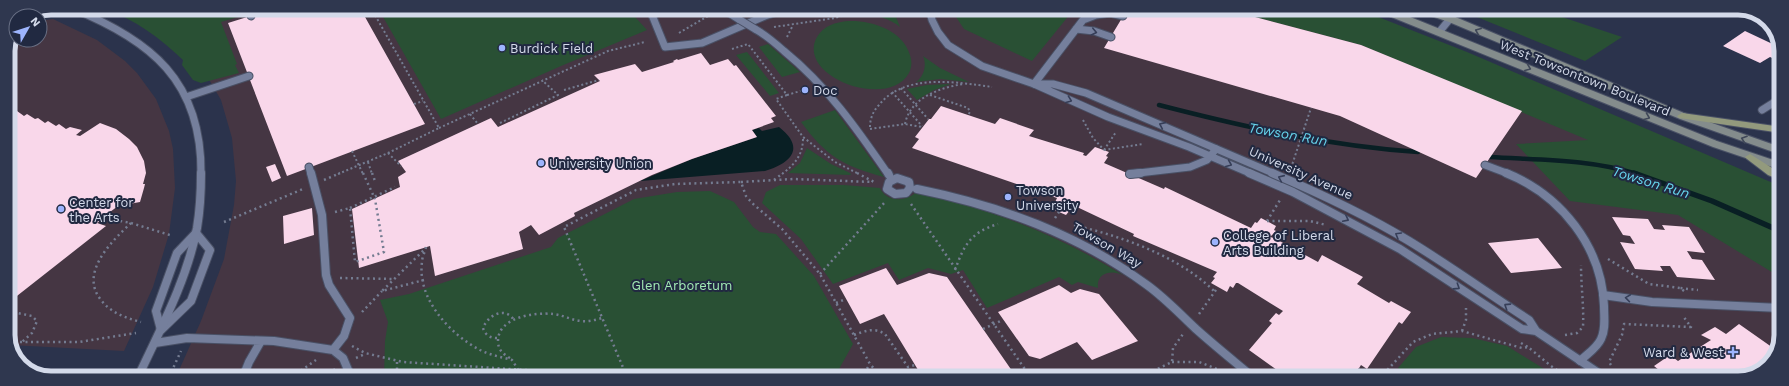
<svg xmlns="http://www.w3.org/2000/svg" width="1789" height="386" viewBox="0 0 1789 386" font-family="'Work Sans',sans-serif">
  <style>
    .education { fill: #453643 }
    .green { fill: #295034 }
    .water { fill: #091f24 }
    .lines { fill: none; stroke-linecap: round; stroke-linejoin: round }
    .stream-far1 { stroke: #091f24; stroke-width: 4.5 }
    .stream { stroke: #091f24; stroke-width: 5.5 }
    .building { fill: #f9d7ea }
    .service-far1-casing { stroke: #495065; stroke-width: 9 }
    .service-casing { stroke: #495065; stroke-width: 10 }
    .pedestrian-far1-casing { stroke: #495065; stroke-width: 9 }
    .pedestrian-casing { stroke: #495065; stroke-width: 10 }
    .minor-far1-casing { stroke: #495065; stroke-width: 9 }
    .minor-casing { stroke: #495065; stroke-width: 10 }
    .tertiary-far1-casing { stroke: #495065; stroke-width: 9 }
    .tertiary-casing { stroke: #495065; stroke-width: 10 }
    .secondary-casing { stroke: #495065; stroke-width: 9 }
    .primary-casing { stroke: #495065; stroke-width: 2 }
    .path-far1 { stroke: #747c91; stroke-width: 2; stroke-dasharray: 2 2.5; stroke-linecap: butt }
    .path { stroke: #747c91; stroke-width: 2.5; stroke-dasharray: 2 3.5; stroke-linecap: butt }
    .service-far1 { stroke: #757f9c; stroke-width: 7 }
    .service { stroke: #757f9c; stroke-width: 8 }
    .pedestrian-far1 { stroke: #757f9c; stroke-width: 7 }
    .pedestrian { stroke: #757f9c; stroke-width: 8 }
    .minor-far1 { stroke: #757f9c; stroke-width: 7 }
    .minor { stroke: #757f9c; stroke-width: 8 }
    .tertiary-far1 { stroke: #757f9c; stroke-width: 7 }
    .tertiary { stroke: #757f9c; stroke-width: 8 }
    .secondary { stroke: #848c8c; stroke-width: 7 }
    .primary { fill: #939a7d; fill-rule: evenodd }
    .pedestrian-bridge-casing { stroke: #495065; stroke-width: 9; stroke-linecap: butt }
    .path-bridge-far1 { stroke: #747c91; stroke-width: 2; stroke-dasharray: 2 2.5; stroke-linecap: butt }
    .path-bridge { stroke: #747c91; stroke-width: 2.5; stroke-dasharray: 2 3.5; stroke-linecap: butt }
    .pedestrian-bridge { stroke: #757f9c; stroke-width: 7 }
    .oneway { stroke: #3f4758 }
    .oneway2 { stroke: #363e58 }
    .poi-dot { fill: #9db4fd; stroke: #212941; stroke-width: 1.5 }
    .labels { text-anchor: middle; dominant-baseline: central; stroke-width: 4; stroke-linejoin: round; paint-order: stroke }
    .poi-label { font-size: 13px; fill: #d4daea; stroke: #212941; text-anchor: start }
    .street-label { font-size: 13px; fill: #d4daea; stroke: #212941 }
    .park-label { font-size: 13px; fill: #a2ebb4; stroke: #212941 }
    .water-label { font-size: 14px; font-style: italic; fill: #67d5ed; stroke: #212941 }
    .rim { fill: none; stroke: #d4daea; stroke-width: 5 }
  </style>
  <rect width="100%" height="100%" fill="#2b334c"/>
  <path class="education" d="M 125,8 L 1357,9 L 1780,189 L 1780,343 L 1766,368 L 1739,378 L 176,377 L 201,321 L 224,259 L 234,205 L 236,181 L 232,138 L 221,100 L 203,69 Z
    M 53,19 L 97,40 L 125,61 L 137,73 L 156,99 L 169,131 L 173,149 L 175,188 L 169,234 L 153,287 L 124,351 L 10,345 L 8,341 L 8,50 L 15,33 L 16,40 L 40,40 L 40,21 Z"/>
  <path class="green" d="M 105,8 L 238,8 L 238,17 L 221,22 L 237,64 L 235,65 L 239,73 L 201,83 L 193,80 L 182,65 L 183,60 C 159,37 136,21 105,8 Z
    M 378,8 L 627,8 L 647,30 L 561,66 L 441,119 Z
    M 871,8 L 895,8 L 896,17 L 900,27 C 889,18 869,12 854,14 Z
    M 956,8 L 1075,8 L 1032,61 L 964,29 L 956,17 Z
    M 1225,9 L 1358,9 L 1467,52 L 1780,186 L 1780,277 L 1678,215 L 1570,201 L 1516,144 L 1588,140 L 1361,45 Z
    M 1472,9 L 1538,9 L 1622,37 L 1585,61 L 1467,13 Z
    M 848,21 C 871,20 903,30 910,55 C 912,61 912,67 909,73 C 888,111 795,76 817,37 C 823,26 836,22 848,21 Z
    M 768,44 L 800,72 L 782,77 L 759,47 Z
    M 747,52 L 779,93 L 770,96 L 736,55 Z
    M 923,56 L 940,68 L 969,82 L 940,79 L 916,82 C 924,76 927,65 923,56 Z
    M 927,85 L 951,84 L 934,90 L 917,100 L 907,89 Z
    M 835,110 L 884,177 C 843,166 826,156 801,122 Z
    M 807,148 L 831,164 L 850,173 L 851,175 L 788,173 L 800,163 Z
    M 780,185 L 844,185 L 880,188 C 886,202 905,202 915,193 C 990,208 1058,235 1123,275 C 1112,270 1096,272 1098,288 L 1078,282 L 1072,285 L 1059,277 L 987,308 L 963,270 L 951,274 L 928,268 L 899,280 L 888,263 L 833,284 L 801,239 L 762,203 L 766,192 Z
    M 710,191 L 734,202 L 753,227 L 760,232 L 776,234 L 814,276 L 853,344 L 834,378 L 384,377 L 385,341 L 388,322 L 380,300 L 409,294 L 551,247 L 558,238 L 634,199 L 677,192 Z
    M 1441,337 L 1472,338 L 1507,346 L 1559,378 L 1402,378 L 1398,368 L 1416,347 Z"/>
  <path class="water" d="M 779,127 C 806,148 791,163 765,171 L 640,181 L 692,159 L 757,137 L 752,130 L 759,128 L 762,131 Z"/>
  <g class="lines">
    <path class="stream-far1" d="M 1159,105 C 1244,127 1330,146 1418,152
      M 1490,157 C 1538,160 1591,159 1637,174"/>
    <path class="stream" d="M 1634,173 L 1712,201 L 1780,231"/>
  </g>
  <path class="building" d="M 276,8 L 360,8 L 425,124 L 287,176 L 228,23 Z
    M 1128,8 L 1225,9 L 1361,45 L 1522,111 L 1476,178 L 1340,116 L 1104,48 Z
    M 1745,31 L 1781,48 L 1781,62 L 1770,57 L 1760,63 L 1723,46 Z
    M 701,53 L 710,65 L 728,59 L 734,66 L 736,65 L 776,116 L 771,118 L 774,122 L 752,130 L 757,137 L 692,159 L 652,175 L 574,213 L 575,216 L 539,235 L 531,225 L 519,232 L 523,249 L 435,276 L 430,246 L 359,268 L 352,209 L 400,187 L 398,177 L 406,172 L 398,161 L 491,118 L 498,127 L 600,81 L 594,75 L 635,64 L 642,72 L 674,62 L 673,61 L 677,59 L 678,60 Z
    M 941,106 L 995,124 L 1000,118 L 1034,130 L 1029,136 L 1084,153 L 1083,155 L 1086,156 L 1095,147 L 1109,152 L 1106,156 L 1108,157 L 1104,163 L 1164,189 L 1165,187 L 1251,228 L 1255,222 L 1257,223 L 1261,218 L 1276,226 L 1274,230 L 1276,231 L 1270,237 L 1274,238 L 1318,262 L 1322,255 L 1363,277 L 1357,284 L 1389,303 L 1391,301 L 1411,312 L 1402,324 L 1399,322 L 1367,369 L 1361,365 L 1356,373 L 1361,376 L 1360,378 L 1288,378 L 1249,350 L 1272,323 L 1269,321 L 1276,313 L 1279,315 L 1283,311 L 1238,283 L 1236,283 L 1233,288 L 1230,286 L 1227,292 L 1211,283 L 1215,278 L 1213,277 L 1217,272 L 1133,236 L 1134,234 L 1077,207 L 1075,206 L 1072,211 L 1070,210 L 1066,215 L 1052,209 L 1057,198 L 912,148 L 919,139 L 915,137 L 929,119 L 931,119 Z
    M 8,109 L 14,113 L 17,111 L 24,116 L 27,114 L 35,119 L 38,118 L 45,123 L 48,121 L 56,126 L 59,124 L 66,129 L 70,127 L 82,130 L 76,135 L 80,136 L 100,123 L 116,129 L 129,139 L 137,147 L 144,161 L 146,173 L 143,184 L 145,184 L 144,188 L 140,202 L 118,206 L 110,212 L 112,212 L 97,223 L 106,226 L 8,303 Z
    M 275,164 L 281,178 L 272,182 L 266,167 Z
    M 312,208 L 314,235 L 284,244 L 283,216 Z
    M 1612,217 L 1648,219 L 1654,229 L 1665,230 L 1662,225 L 1689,227 L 1705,253 L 1687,251 L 1692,259 L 1702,260 L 1715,280 L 1677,277 L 1670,266 L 1660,266 L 1663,271 L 1635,269 L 1620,242 L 1635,244 L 1630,236 L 1623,235 Z
    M 1538,238 L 1562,268 L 1511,273 L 1488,243 Z
    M 886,268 L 897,285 L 929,273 L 947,277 L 1017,378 L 923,378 L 884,314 L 860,324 L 839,286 Z
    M 1059,285 L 1071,293 L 1080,289 L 1099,294 L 1138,341 L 1092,360 L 1077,342 L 1040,359 L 1029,356 L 998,312 Z
    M 1739,324 L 1776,350 L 1766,368 L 1739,378 L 1669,378 L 1654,366 L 1670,355 L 1678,361 L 1711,340 L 1701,335 L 1715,327 L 1726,334 Z
    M 229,370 L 226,377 L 202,377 L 204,373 Z"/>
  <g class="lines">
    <defs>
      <path id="service-far1" d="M 248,8 L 251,16
        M 652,15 L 665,47 L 702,43 L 765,16 L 789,8
        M 1076,29 L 1094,31 L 1111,37
        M 1034,84 L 1083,20 L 1096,15 L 1110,13 L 1123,16
        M 186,97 L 249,76
        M 1485,165 L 1509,174
        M 309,167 L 311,174
        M 1130,174 L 1190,167 L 1207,160 L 1216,149"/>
      <path id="service" d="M 311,173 L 322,215 L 326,275 L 329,285 L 350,318 L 344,336 L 333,350
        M 1506,173 C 1561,195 1602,247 1604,306 C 1604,317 1606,329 1601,339 C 1597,348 1587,354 1580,361
        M 1130,174 L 1141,173
        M 196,233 L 210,250 L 191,301 L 161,330 L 156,311 L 177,253 Z
        M 1603,295 L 1652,302 L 1780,308
        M 155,343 L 187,338 L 274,341 L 333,350 L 343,358 L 351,377
        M 243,377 L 249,362 L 261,341"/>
      <path id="pedestrian-far1" d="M 721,8 L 740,20
        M 755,29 C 766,35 775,43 784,51 C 827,86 857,129 888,174"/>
      <path id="pedestrian" d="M 888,173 L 889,175
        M 897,178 L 909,182 L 910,188 L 906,193 L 895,194 L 887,189 L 889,182 Z
        M 917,189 C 1000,206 1078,234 1147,285 C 1165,298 1180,314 1196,329 C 1215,346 1235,362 1254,378"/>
      <path id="minor-far1" d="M 929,8 L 932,20 L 938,32 L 948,45 L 982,66 L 1034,84 L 1108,117 L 1189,147 L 1252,174
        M 1440,31 L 1458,9
        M 1037,84 L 1053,84 L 1086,93 L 1275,174
        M 1762,110 L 1781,98"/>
      <path id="minor" d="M 1249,173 L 1293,192 L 1400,249 L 1522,329 L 1536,331 L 1606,378
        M 1272,173 C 1319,193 1366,215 1409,241 C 1450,266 1489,294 1529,320 L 1536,331"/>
      <path id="tertiary-far1" d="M 71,8 C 151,40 202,81 201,174"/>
      <path id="tertiary" d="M 138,377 C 160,330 187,280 197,228 C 200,210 201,192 201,173"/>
      <path id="secondary" d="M 1381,9 L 1715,144 L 1780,166
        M 1421,9 L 1451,19 L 1682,116 L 1781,151"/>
      <path id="primary" d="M 1682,113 L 1781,127 L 1781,133 L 1679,118 L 1677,116 Z
        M 1750,154 L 1780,173 L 1780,180 L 1768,175 L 1747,159 L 1745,157 Z"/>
    </defs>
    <use href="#service-far1" class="service-far1-casing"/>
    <use href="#service" class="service-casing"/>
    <use href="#pedestrian-far1" class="pedestrian-far1-casing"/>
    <use href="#pedestrian" class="pedestrian-casing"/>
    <use href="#minor-far1" class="minor-far1-casing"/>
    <use href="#minor" class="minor-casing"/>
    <use href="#tertiary-far1" class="tertiary-far1-casing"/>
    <use href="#tertiary" class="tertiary-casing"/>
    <use href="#secondary" class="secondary-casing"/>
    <use href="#primary" class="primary-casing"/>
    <path class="path-far1" d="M 40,17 L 59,8
      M 774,27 L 835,18 L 868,8
      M 679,33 L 713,13
      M 787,37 L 793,25
      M 732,49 L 748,44 L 787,95 L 776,99 L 803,137 L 835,162 L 859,174
      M 901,88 L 928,119
      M 564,90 L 599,80
      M 892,92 L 922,126
      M 787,95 L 807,89
      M 930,95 L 968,108 L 970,112 L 968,115
      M 414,104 L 423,101
      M 470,114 L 478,124
      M 1083,120 L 1093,138 L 1104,150
      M 500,123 L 558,95 L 542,80
      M 905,124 C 910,98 939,88 963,84
      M 870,127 C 870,119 873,111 879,105 C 904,73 957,82 992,87
      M 439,128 L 608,51 L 645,42
      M 870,129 L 905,124 L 922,127
      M 1104,150 L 1143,144
      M 1104,150 L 1116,132
      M 388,153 L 401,166
      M 368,162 L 372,174
      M 1291,168 L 1311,108
      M 338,174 L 388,153 L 439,128 L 371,8
      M 782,174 C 795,164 803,155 803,138"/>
    <path class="path" d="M 372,173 L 375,181
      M 857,173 L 874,182
      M 324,180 L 340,173
      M 774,180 L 783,173
      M 741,182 L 793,179 L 873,182
      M 911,204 L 1031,378
      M 350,208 L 395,187
      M 335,212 L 350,208 L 355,262 L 384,252 L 375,199
      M 104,218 L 131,223 L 173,236
      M 1055,218 L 1059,212
      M 1267,221 L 1310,221 L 1326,225
      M 1267,221 L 1280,200
      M 224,222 L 303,189
      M 131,223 C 111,242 79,273 101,300 C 111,313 126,318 141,322
      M 1074,225 C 1123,237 1179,256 1215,292
      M 426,247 C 425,252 422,257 422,262 C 417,299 450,334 480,350 C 490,355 501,357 512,360 L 519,371 L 518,377
      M 1608,259 L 1649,284 L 1680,288
      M 955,270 C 964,245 971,232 998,224
      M 820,274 L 885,202
      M 340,278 L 393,279
      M 424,280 L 382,291 L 425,249
      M 1684,291 L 1680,288 L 1698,290
      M 836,303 L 846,299
      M 8,311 L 32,316 L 37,321 L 32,333 L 22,342
      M 362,312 L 382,291
      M 1199,314 L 1218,287
      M 1462,331 L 1466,320 L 1466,308
      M 854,335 C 865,331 874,327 885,334 L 908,367 L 915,365
      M 1565,335 L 1577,333 L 1583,327 C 1584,306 1581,286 1581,265
      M 497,338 C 490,338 485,335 483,328 C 488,315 505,306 514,320
      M 9,342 L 79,342 L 136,333
      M 1521,343 L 1528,347
      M 352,346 L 365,353 L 403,362 L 633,377
      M 356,358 L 365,354
      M 510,358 C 503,354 498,350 498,341 C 498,317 535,312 553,314 C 563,315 571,320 581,321 C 588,322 595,320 602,318
      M 397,362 L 397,377
      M 1172,362 L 1199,362 L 1225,372
      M 1611,365 L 1609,362 L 1622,335 L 1624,324 L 1691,327 L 1683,316
      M 1358,369 L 1373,378
      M 169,377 L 181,351
      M 292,377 L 316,360
      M 325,377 L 335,369
      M 627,377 L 564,227 L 636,190 L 675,184 L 741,182 L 746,196 L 752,203 L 782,229 L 820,274 L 870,364 L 882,378
      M 861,378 L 870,364
      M 1138,378 L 1172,362 L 1173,348 L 1183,334
      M 1284,378 L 1286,376
      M 1380,378 L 1413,342 L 1432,334 L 1462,331 L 1522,348 L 1528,347 L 1551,366 L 1569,378"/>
    <use href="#service-far1" class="service-far1"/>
    <use href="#service" class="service"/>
    <use href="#pedestrian-far1" class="pedestrian-far1"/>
    <use href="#pedestrian" class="pedestrian"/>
    <use href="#minor-far1" class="minor-far1"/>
    <use href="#minor" class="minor"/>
    <use href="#tertiary-far1" class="tertiary-far1"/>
    <use href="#tertiary" class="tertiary"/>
    <use href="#secondary" class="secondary"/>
    <use href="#primary" class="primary"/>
    <defs>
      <path id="pedestrian-bridge" d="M 740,20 L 755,29"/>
    </defs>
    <use href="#pedestrian-bridge" class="pedestrian-bridge-casing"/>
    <path class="path-bridge-far1" d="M 352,151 L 363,174"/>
    <path class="path-bridge" d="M 363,173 L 375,199
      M 983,329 L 1003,320"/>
    <use href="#pedestrian-bridge" class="pedestrian-bridge"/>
  </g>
  <defs><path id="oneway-chevron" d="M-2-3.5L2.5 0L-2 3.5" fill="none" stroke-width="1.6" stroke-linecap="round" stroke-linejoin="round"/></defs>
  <g class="oneway">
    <use href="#oneway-chevron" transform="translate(1478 31) rotate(-157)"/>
    <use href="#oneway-chevron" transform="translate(1528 68) rotate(22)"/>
    <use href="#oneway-chevron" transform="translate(1647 117) rotate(22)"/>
    <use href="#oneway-chevron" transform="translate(1744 139) rotate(-161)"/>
  </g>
  <g class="oneway2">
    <use href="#oneway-chevron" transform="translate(1094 32) rotate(13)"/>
    <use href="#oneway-chevron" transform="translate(1069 100) rotate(21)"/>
    <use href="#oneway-chevron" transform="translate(1162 125) rotate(-156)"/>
    <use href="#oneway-chevron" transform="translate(1229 164) rotate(23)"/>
    <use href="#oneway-chevron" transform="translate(1281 178) rotate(-156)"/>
    <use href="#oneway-chevron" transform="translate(1346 219) rotate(27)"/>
    <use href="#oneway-chevron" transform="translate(1398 235) rotate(-150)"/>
    <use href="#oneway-chevron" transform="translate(1457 287) rotate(33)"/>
    <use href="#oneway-chevron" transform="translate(1628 298) rotate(-172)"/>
    <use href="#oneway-chevron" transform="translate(1507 306) rotate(-147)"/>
  </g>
  <g class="poi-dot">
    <circle cx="502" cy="48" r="4"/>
    <circle cx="805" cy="90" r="4"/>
    <circle cx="541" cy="163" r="4"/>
    <circle cx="1008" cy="197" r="4"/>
    <circle cx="61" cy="209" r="4"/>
    <circle cx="1215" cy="242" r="4"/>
    <path d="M1731 346h4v4h4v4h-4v4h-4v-4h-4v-4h4z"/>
  </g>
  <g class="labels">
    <g class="poi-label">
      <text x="510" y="48">Burdick Field</text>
      <text x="813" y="90">Doc</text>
      <text x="549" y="163">University Union</text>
      <text x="1016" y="190">Towson<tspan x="1016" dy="15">University</tspan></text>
      <text x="69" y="202">Center for<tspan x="69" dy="15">the Arts</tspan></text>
      <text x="1223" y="235">College of Liberal<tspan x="1223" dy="15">Arts Building</tspan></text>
      <text x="1724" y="352" text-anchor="end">Ward &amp; West</text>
    </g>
    <g class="street-label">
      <text transform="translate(1585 78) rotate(22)">West Towsontown Boulevard</text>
      <text transform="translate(1301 173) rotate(24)">University Avenue</text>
      <text transform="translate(1107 245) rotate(30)">Towson Way</text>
    </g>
    <g class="park-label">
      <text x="682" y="285">Glen Arboretum</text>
    </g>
    <g class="water-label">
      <text transform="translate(1288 134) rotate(10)">Towson Run</text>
      <text transform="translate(1651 182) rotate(17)">Towson Run</text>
    </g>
  </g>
  <path d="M0 0H1789V386H0ZM51 15H1738A36 36 0 0 1 1774 51V335A36 36 0 0 1 1738 371H51A36 36 0 0 1 15 335V51A36 36 0 0 1 51 15Z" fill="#2f374f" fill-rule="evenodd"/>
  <path class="rim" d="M51 15H1738A36 36 0 0 1 1774 51V335A36 36 0 0 1 1738 371H51A36 36 0 0 1 15 335V51A36 36 0 0 1 51 15Z"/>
  <g transform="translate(28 28) rotate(51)"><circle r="19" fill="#212941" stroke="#697085"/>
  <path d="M0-3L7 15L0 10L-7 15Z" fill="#9db4fd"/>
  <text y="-6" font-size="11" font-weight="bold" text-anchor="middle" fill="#d4daea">N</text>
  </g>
</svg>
